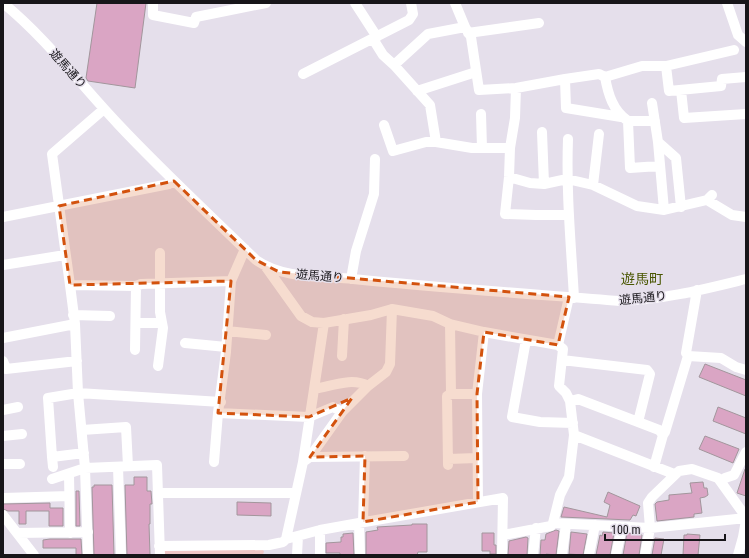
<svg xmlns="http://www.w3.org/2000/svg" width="749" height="558" viewBox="0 0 749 558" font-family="'Roboto Condensed','Noto Sans JP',sans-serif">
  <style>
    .green { fill: #f0c7c7 }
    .building { fill: #daa5c4; stroke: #a2969c }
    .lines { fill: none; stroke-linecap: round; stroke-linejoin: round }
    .minor { stroke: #fff; stroke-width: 10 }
    .marked { fill: #d3520d; fill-opacity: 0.2; stroke: #d3520d; stroke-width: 3; stroke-dasharray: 8 5; stroke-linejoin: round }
    .labels { text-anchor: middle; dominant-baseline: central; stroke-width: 3; stroke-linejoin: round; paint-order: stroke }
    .street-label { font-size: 12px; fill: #171519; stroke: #e5dfeb }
    .quarter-label { font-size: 14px; fill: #495601; stroke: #e5dfeb }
  </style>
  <rect width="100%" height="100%" fill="#e5dfeb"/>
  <path class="green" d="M 261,549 L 264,551 L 263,555 L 164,555 L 164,551 Z"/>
  <path class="building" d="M 97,3 L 146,3 L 135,88 L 88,81 L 86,78 Z
    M 705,364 L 746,380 L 746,396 L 699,377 Z
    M 718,407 L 746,418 L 746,434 L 713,421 Z
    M 705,436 L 739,449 L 733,463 L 699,449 Z
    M 745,469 L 746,469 L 746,496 L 737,493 Z
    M 134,477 L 147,477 L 147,491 L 151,491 L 152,504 L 150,504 L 150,524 L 149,524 L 150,555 L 127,555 L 125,485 L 134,485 Z
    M 703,482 L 704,488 L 707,488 L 708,495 L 705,497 L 700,498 L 702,513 L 694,514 L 694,517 L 657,521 L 655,504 L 657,502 L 669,500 L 669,495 L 692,493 L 690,483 Z
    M 94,485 L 112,485 L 114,555 L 94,555 L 92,487 L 94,487 Z
    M 76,491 L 79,491 L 80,526 L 76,526 Z
    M 608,492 L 640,506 L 636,516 L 633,515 L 630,520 L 561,517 L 564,507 L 607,517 L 610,505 L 604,502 Z
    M 237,502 L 271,503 L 271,516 L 237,515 Z
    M 50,503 L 50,508 L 63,508 L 63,526 L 49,526 L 49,511 L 26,511 L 26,524 L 19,524 L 19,511 L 8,511 L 3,509 L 3,504 Z
    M 412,524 L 427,524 L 427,552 L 418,552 L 417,555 L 366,555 L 366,532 L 378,530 L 377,527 L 412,525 Z
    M 556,530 L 559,531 L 556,555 L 546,554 L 546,555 L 540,555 L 541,540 L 545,540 L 546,534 Z
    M 571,532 L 587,534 L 583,555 L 569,554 Z
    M 603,532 L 614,533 L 610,555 L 596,555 L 600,535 L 602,536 Z
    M 353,533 L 354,555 L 340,555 L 340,553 L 326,553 L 326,543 L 341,542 L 341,537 L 343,537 L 343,534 Z
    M 482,533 L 494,533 L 494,545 L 496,545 L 496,554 L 490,554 L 490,551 L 482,551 Z
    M 627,533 L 642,535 L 639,555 L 623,555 Z
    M 687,534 L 700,535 L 698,555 L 683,555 L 684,535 L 687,535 Z
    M 526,537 L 528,538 L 527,555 L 508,555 L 509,541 Z
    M 655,538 L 664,539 L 661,555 L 652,555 Z
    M 50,539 L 81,539 L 82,555 L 76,555 L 76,548 L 43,548 L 43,540 Z"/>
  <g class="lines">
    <path class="minor" d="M 3,3 C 46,38 80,84 118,124 C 162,171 210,215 256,260 C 283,279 321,276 353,279 C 442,288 531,294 620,301 C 663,300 705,289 746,279
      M 153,3 L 153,15 L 194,23 L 196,17 L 266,3
      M 355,3 L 377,37
      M 727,3 L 738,35 L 746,42
      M 465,27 L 471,37 L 479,90 L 516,88 L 565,79
      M 468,33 L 539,23
      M 373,39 L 383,55 L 394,65 L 428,34 L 465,27 L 455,3
      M 394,65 L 430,105 L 436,142
      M 666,66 L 669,91 L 721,86 L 722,79 L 746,77
      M 303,74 L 409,20 L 413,14 L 411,3
      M 605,77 C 608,94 613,111 628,121 L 630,168 L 659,166
      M 516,88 L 515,118 L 510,148 L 509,177 L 505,214 L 536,215 L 568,215
      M 681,90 L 684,118 L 746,114
      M 417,91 L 476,72
      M 652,103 L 658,142 L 664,210
      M 481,114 L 482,148
      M 621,117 L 566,108 L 565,79 L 599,74 L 605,77 L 642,66 L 666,66 L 734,50
      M 628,121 L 655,121
      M 384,125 L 393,151 L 426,142 L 436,142 L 472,148 L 510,148
      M 542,132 L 544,184
      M 568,139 C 566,193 571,244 574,298
      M 658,142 L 676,158 L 681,207
      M 509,177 L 530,183 L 544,184 L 567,179 L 593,185 L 637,206 L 664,210 L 707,200 L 712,195
      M 593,185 L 599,134
      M 707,200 L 732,215 L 746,217
      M 3,217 L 169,184 L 174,181
      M 3,265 L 65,255
      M 266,267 L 301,316 L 312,322 L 324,323 L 371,315 L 392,309 L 433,316 L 450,324 L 484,332 L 558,345 L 563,349 L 559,386 L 566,393 L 570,401 L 574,435 L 569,477 L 560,495 L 553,523
      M 351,279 L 356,251 L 374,194 L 375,159
      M 70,285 L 136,286 L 141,284 L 231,281
      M 697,290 L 686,353 L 688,356 L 721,358 L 736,367 L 746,370
      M 73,315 L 110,316
      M 136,323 L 162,323
      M 450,324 L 451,394
      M 227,331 L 266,335
      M 3,338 L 75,324
      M 526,340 L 512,417 L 540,422 L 573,423
      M 185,343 L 226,347
      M 558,345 L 569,297
      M 135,350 L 136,286
      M 342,356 L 344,319
      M 562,360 L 647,370 L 650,374 L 638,422
      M 3,361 L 6,369 L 77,361
      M 158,366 L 163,328 L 160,312 L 160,253
      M 314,389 C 332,386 352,377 368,386
      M 570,401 L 578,399 L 659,430 L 663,435 L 654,467
      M 3,410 L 18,407
      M 218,413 L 309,417 L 333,407 L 342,412
      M 82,430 L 126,427 L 128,466
      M 574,435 L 674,474
      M 663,435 L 665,432 L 688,356
      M 3,436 L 22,434
      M 84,453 L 52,457 L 48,398 L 78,393 L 221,402
      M 52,457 L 53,467
      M 310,457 L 404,456
      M 448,459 L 477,458
      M 214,462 L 218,413 L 226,352 L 231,281 L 245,249
      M 303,462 L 324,323
      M 3,464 L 20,464
      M 448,465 L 447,396 L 451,394 L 477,394
      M 118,467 L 121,555
      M 69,474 L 70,533
      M 52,479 L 85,468 L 157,465 L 160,555
      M 720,481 L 725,478 L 734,475 L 746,452
      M 158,493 L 296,493
      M 3,498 L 69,496
      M 478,502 L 477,394 L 484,332
      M 3,515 L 34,555
      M 363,522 L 365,456
      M 359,523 L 360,555
      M 17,533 L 88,532
      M 503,535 L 551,526 L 553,523 L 650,528 L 746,518
      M 286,539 L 303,462 L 310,457 L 342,412 L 368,386 L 386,372 L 390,364 L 392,309
      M 159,546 L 269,545 L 283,542 L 286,539 L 320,530 L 359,523 L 503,498 L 502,555
      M 88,555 L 85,468 L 78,393 L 75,324 L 70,285 L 52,154 L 104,109
      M 297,555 L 298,536
      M 320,555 L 320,530
      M 533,555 L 536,528
      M 562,555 L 566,524
      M 589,555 L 595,525
      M 616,555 L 622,527
      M 645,555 L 650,528 L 648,503 L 652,497 L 679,471 L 692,469 L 718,478 L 746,517
      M 738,555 L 743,537 L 746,520"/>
  </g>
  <path class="marked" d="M 174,181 L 256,260 L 279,272 L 569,297 L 558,345 L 484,332 L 477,394 L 478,502 L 363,522 L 365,456 L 310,457 L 352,398 L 309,417 L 218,413 L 231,281 L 70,285 L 59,206 Z"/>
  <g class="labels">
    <g class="street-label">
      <text transform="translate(68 69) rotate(48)">遊馬通り</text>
      <text transform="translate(320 276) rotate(5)">遊馬通り</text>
      <text transform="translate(643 298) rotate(-6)">遊馬通り</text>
    </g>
    <g class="quarter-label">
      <text x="642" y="279">遊馬町</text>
    </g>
  </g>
  <rect width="749" height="558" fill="none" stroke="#171519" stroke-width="8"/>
  <path d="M605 534v6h120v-6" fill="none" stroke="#171519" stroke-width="2"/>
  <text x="611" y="534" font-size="12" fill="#171519" stroke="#e5dfeb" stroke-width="3" paint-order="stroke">100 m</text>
</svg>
